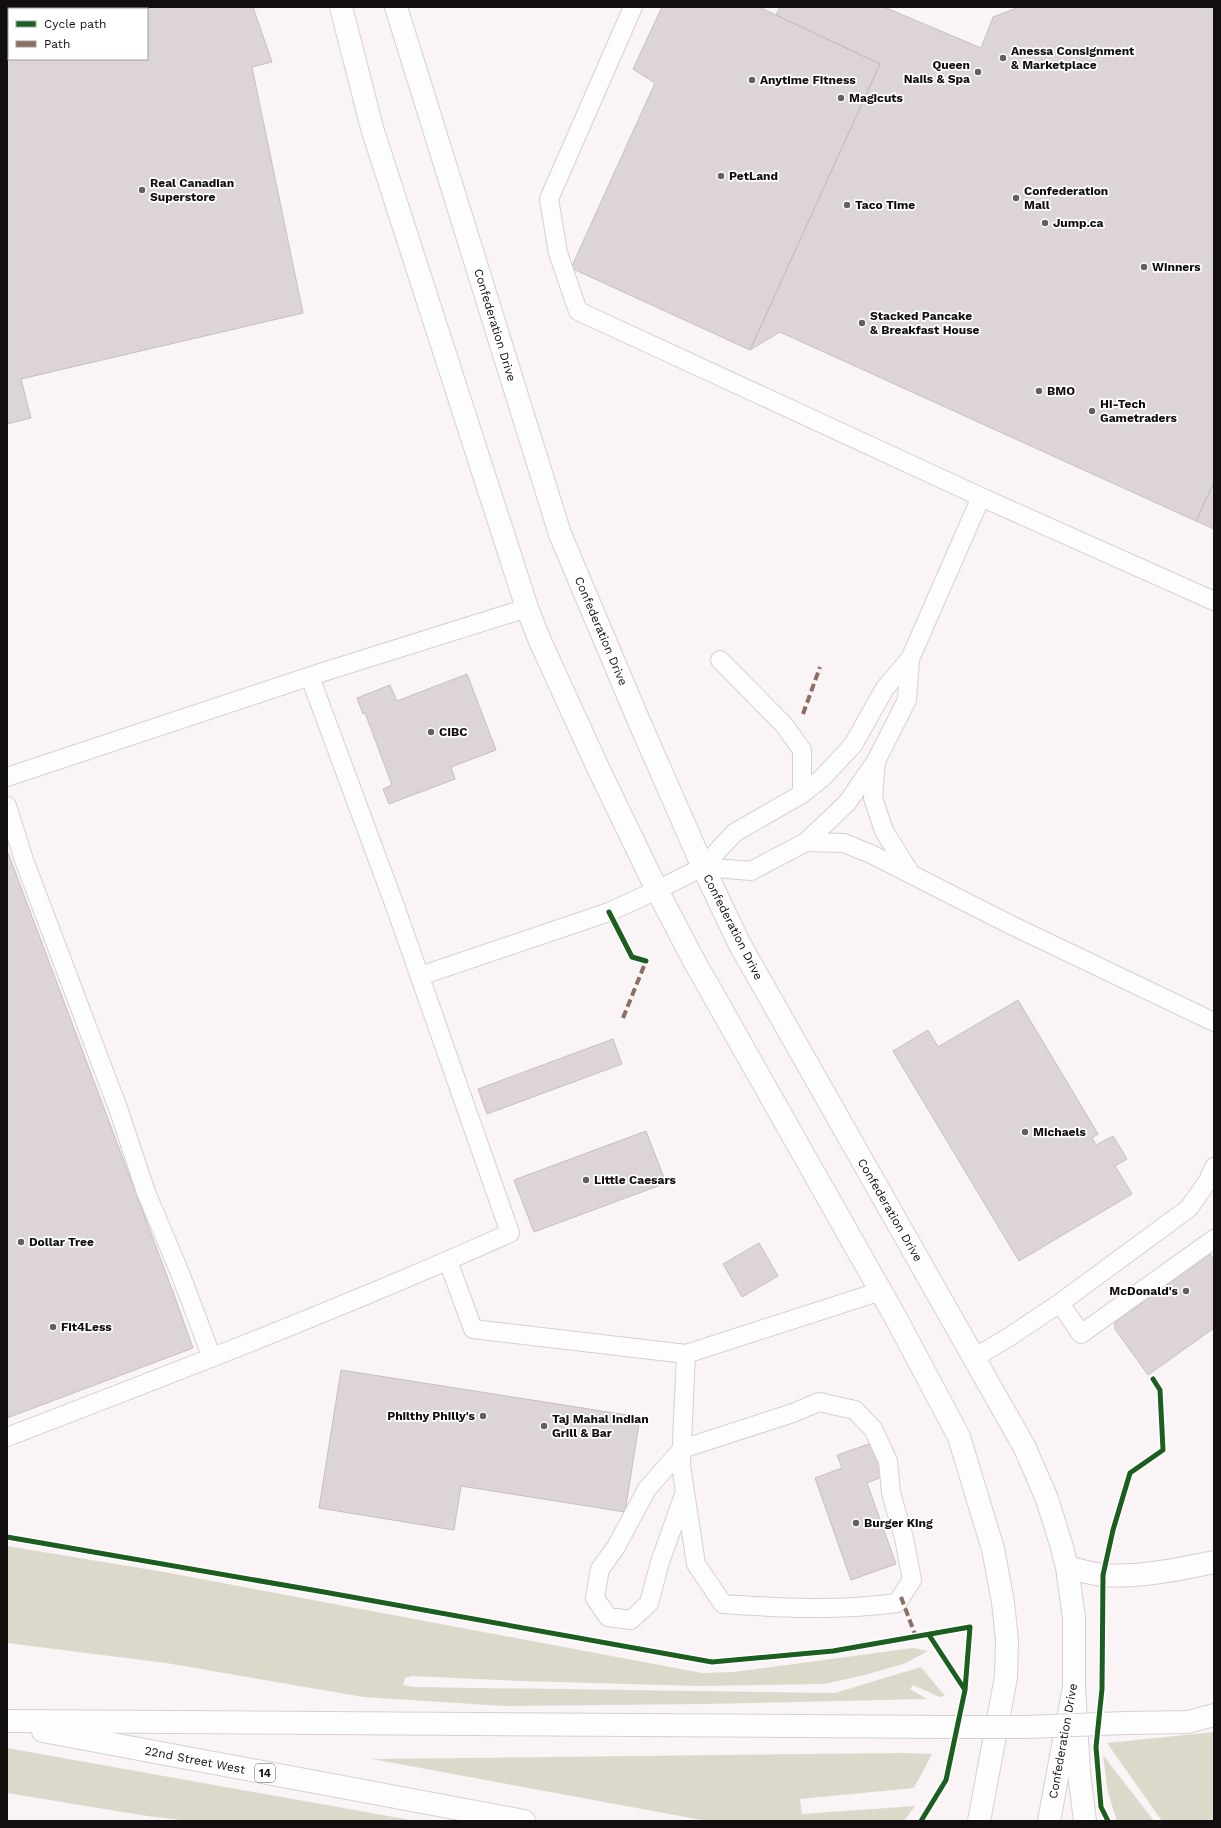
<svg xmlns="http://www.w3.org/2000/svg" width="1221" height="1828" viewBox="0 0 1221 1828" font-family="'Work Sans',sans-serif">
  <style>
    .green { fill: #dcd9cb }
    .building { fill: #ddd4d8; stroke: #c5bfc2; fill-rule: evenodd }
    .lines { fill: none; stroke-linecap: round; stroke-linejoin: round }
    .service-casing { stroke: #d5d0d2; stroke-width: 20 }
    .secondary-casing { stroke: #d5d0d2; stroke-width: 24 }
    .primary-casing { stroke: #d5d0d2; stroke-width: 24 }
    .trunk-casing { stroke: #d5d0d2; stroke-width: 24 }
    .service { stroke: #fefdfe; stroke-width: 18 }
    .secondary { stroke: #fefdfe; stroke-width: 22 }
    .primary { stroke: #fefdfe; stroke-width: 22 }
    .trunk { stroke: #fefdfe; stroke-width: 22 }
    .trunk-bridge-casing { stroke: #d5d0d2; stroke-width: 24; stroke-linecap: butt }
    .trunk-bridge { stroke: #fefdfe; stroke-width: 22 }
    .quiet { stroke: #8d6e63; stroke-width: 4; stroke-dasharray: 8 4; stroke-linecap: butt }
    .cycleway-casing { stroke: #fff; stroke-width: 8 }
    .cycleway { stroke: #1b5e20; stroke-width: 5 }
    .poi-dot { fill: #635e60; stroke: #fff; stroke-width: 1.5 }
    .labels { text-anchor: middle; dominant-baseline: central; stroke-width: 3.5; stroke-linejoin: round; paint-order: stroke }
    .shield { fill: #fff; stroke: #595657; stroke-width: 1 }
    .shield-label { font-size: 11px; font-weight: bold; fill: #120d0f }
    .poi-label { font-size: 12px; font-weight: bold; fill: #120d0f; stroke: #fff; text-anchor: start }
    .street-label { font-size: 12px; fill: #120d0f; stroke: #fff }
  </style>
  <rect width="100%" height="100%" fill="#faf4f7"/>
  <path class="green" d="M 7,1546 L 164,1572 L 702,1673 L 734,1672 L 913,1648 L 928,1651 L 906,1663 L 865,1675 L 824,1684 L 699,1686 L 521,1681 L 412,1676 L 405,1678 L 403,1685 L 413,1687 L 835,1693 L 921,1667 L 945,1696 L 940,1697 L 913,1685 L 910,1689 L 927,1699 L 705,1704 L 504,1706 L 363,1697 L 166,1663 L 7,1643 Z
    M 1214,1732 L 1214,1821 L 1162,1821 L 1107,1743 Z
    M 7,1748 L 416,1821 L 189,1821 L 147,1816 L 7,1793 Z
    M 903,1753 L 932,1754 L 914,1788 L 800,1799 L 802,1814 L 915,1806 L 904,1821 L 707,1821 L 372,1759 Z
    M 1103,1755 L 1154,1821 L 1117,1821 L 1108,1793 Z"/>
  <path class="building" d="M 7,7 L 253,7 L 272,62 L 252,67 L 303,313 L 21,379 L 31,418 L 7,424 ZM 9,9 L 147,9 L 147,59 L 9,59 Z
    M 662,7 L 759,7 L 880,64 L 750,350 L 571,268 L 655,83 L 633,69 Z
    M 780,7 L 884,7 L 981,48 L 993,17 L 1019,7 L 1214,7 L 1214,482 L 1196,521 L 780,332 L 750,350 L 880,64 L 776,15 Z
    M 1214,482 L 1214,529 L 1196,521 Z
    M 467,674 L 496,750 L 451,767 L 455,779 L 389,804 L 383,789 L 392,785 L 365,713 L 363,714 L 357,698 L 390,685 L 397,701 Z
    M 7,850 L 173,1292 L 193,1348 L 7,1418 Z
    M 1018,1000 L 1098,1134 L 1092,1138 L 1096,1145 L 1113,1136 L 1127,1159 L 1115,1166 L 1132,1194 L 1019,1261 L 893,1051 L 928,1030 L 938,1047 Z
    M 613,1039 L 622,1064 L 487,1114 L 478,1089 Z
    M 646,1131 L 666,1183 L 534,1232 L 514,1180 Z
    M 759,1243 L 778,1276 L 742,1297 L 723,1264 Z
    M 1210,1254 L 1214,1259 L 1214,1328 L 1148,1375 L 1115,1329 L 1115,1322 Z
    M 341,1370 L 640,1417 L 625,1512 L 461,1486 L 454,1530 L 319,1508 Z
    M 872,1443 L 884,1476 L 867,1483 L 896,1564 L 851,1580 L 815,1478 L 842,1468 L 837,1455 Z"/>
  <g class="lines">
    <defs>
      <path id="service" d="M 633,7 L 549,199 L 558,253 L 578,311 L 981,497 L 1214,601
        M 720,660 L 784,725 L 802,750 L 802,794
        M 876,761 L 873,798 L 884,831 L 909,871
        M 7,777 L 320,673 L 527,608
        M 7,806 L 24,860 L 119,1111 L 146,1192 L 180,1273 L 212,1358
        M 806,842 L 844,843 L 871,854 L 1011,925 L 1214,1022
        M 703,867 L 751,871 L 806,842 L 847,803 L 876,761 L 907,700 L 910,659
        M 420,976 L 609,912 L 657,890 L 703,867 L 734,833 L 802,794 L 822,778 L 853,745 L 885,688 L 910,659 L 981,497
        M 448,1261 L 473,1329 L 686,1354 L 881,1291
        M 1060,1303 L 1081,1334 L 1214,1239
        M 974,1358 L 1009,1337 L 1060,1303 L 1189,1208 L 1208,1181 L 1214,1167
        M 7,1437 C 176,1372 345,1307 510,1233 L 395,906 L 310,677
        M 685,1492 L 660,1562 L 649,1603 L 631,1620 L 608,1617 L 595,1598 L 600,1569 L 616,1547 L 647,1489 L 682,1449 L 793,1413 L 819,1402 L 855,1410 L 873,1429 L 888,1461 L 891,1493 L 904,1538 L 912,1580 L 897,1603 C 839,1611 781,1608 723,1604 L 696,1564 L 685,1492 L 681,1465 L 686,1354"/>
      <path id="secondary" d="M 341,7 L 372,128 L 527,608 L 540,641 L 599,770 L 657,890 L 693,959 L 897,1320 L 959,1437 L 993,1549 L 1003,1602 L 1007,1641 L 1006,1677 L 979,1821
        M 396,7 L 560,534 L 638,719 L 703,867 L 739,943 L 1025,1448 L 1047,1499 L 1061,1544 L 1067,1567 L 1074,1618 L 1074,1687 L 1049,1821"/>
      <path id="primary" d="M 1074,1687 L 1079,1772 L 1085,1821"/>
      <path id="trunk" d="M 1067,1567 C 1079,1570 1091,1574 1103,1575 C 1137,1578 1181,1569 1214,1562
        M 7,1721 L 947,1727
        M 1126,1723 L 1188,1722 L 1214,1715
        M 43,1731 L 524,1821"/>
    </defs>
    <use href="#service" class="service-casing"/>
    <use href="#secondary" class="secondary-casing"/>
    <use href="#primary" class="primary-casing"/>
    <use href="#trunk" class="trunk-casing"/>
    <use href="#service" class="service"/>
    <use href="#secondary" class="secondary"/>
    <use href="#primary" class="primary"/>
    <use href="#trunk" class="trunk"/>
    <defs>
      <path id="trunk-bridge" d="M 947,1727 L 1026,1727 L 1126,1723"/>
    </defs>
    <use href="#trunk-bridge" class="trunk-bridge-casing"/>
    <use href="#trunk-bridge" class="trunk-bridge"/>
    <path class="quiet" d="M 803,714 L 820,667
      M 623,1018 L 646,961 L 644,961
      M 901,1597 L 916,1637"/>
    <defs>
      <path id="cycleway" d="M 609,912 L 632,957 L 646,961
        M 7,1537 L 324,1592 L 712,1662 L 833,1651 L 970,1627 L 965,1690 L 946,1780 L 921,1821
        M 929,1635 L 965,1690
        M 1108,1821 L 1101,1807 L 1096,1747 L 1102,1689 L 1103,1575 L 1113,1530 L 1130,1473 L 1163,1450 L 1160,1390 L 1153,1379"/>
    </defs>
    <use href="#cycleway" class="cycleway-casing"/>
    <use href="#cycleway" class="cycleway"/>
  </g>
  <g class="poi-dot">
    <circle cx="1003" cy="58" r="4"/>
    <circle cx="978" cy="72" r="4"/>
    <circle cx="752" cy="80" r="4"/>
    <circle cx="841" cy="98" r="4"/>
    <circle cx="721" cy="176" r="4"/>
    <circle cx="142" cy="190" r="4"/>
    <circle cx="1016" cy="198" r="4"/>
    <circle cx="847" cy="205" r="4"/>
    <circle cx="1045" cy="223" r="4"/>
    <circle cx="1144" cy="267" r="4"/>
    <circle cx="862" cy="323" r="4"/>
    <circle cx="1039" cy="391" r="4"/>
    <circle cx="1092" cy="411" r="4"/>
    <circle cx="431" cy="732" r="4"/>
    <circle cx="1025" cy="1132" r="4"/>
    <circle cx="586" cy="1180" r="4"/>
    <circle cx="21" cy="1242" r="4"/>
    <circle cx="1186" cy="1291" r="4"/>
    <circle cx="53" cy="1327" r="4"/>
    <circle cx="483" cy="1416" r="4"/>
    <circle cx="544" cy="1426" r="4"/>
    <circle cx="856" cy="1523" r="4"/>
  </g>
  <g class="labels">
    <rect class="shield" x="255" y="1764" width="20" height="18" rx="3"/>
    <g class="shield-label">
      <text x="265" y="1773">14</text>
    </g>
    <g class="poi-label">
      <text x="1011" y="51">Anessa Consignment<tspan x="1011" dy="14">&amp; Marketplace</tspan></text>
      <text x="970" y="65" text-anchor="end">Queen<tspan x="970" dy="14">Nails &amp; Spa</tspan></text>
      <text x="760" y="80">Anytime Fitness</text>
      <text x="849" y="98">Magicuts</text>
      <text x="729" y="176">PetLand</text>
      <text x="150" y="183">Real Canadian<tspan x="150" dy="14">Superstore</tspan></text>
      <text x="1024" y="191">Confederation<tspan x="1024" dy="14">Mall</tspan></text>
      <text x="855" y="205">Taco Time</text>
      <text x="1053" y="223">Jump.ca</text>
      <text x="1152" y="267">Winners</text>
      <text x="870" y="316">Stacked Pancake<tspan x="870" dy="14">&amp; Breakfast House</tspan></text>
      <text x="1047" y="391">BMO</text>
      <text x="1100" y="404">Hi-Tech<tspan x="1100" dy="14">Gametraders</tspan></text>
      <text x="439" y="732">CIBC</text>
      <text x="1033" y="1132">Michaels</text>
      <text x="594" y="1180">Little Caesars</text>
      <text x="29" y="1242">Dollar Tree</text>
      <text x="1178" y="1291" text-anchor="end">McDonald's</text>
      <text x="61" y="1327">Fit4Less</text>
      <text x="475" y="1416" text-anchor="end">Philthy Philly's</text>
      <text x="552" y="1419">Taj Mahal Indian<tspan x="552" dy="14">Grill &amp; Bar</tspan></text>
      <text x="864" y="1523">Burger King</text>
    </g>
    <g class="street-label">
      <text transform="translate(495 325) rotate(73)">Confederation Drive</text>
      <text transform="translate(601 631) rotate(67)">Confederation Drive</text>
      <text transform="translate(733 927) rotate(63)">Confederation Drive</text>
      <text transform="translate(890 1210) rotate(60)">Confederation Drive</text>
      <text transform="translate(1063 1741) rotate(-80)">Confederation Drive</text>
      <text transform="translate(195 1760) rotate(11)">22nd Street West</text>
    </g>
  </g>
  <rect width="1221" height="1828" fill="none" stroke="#120d0f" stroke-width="16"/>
  <rect x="8" y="8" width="140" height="52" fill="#ffffff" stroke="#a09e9f"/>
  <rect x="16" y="21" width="20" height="6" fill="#1b5e20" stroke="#a09e9f"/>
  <text x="44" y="28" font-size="12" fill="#120d0f">Cycle path</text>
  <rect x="16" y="41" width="20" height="6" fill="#8d6e63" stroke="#a09e9f"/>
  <text x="44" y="48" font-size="12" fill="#120d0f">Path</text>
</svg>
